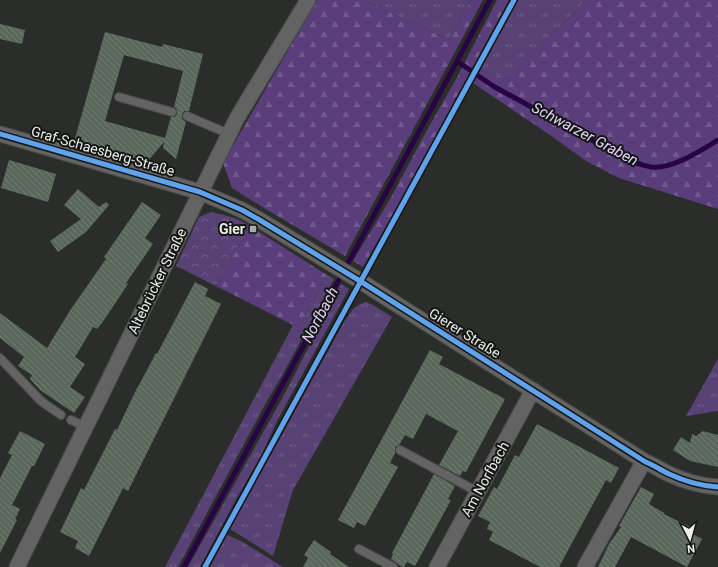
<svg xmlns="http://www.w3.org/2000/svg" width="718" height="567" viewBox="0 0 718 567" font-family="Roboto,sans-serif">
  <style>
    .grass { fill: url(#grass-tufts) }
    .forest { fill: url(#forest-firs) }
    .park { fill: url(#park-crowns) }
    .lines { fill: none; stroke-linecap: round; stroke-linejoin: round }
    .stream { stroke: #280444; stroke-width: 5 }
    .building { fill: url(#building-back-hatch); fill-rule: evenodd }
    .service-casing { stroke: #474947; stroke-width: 10 }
    .minor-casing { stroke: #474947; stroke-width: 17 }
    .service { stroke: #626362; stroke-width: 8 }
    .minor { stroke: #626362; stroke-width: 15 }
    .cycleway-casing { stroke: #141614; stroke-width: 8 }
    .cycleway { stroke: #60a3ed; stroke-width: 5 }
    .poi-dot { fill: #a8aaa8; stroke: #141614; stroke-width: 1.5 }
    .labels { text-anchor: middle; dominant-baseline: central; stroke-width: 4; stroke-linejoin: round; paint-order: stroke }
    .street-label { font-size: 14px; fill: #ebeeeb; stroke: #141614 }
    .poi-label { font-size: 14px; font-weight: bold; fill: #ebeeeb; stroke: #141614; text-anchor: end }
    .water-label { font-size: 15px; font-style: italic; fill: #e0d0f9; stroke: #141614 }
  </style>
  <defs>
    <pattern id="grass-tufts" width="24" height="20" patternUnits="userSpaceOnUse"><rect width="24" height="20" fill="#584174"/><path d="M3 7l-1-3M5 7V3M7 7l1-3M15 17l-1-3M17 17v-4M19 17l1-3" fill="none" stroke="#705d88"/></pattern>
    <pattern id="forest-firs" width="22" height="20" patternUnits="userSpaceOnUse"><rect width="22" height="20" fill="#5a3d7b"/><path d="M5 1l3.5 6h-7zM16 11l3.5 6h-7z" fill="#72598e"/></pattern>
    <pattern id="park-crowns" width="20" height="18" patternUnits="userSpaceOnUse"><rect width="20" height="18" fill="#584174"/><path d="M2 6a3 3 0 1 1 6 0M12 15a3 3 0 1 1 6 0" fill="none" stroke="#705d88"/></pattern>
    <pattern id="building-back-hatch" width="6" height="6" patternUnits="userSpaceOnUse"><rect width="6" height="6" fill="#5a685b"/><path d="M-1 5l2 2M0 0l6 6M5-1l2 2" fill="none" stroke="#727e73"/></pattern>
  </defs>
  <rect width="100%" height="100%" fill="#2b2d2b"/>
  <path class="grass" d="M 364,0 L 471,0 L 449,40 Z
    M 518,0 L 587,0 L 508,78 L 480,71 Z
    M 327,275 L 334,279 L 283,374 L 268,399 L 178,567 L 165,567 L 293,325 L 299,328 Z
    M 341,284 L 349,289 L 278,419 L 262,454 L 234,503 L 200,567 L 188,567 L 284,395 Z
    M 366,302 L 373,305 L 392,317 L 293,490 L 273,556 L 230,529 L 344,322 L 353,309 L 360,304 Z
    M 718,359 L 718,411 L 686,416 Z
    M 227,535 L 241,541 L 283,567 L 210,567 Z"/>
  <path class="forest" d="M 317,0 L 364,0 L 449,40 L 471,0 L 483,0 L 345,256 L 264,208 L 232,188 L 223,163 Z
    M 497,0 L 509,0 L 398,205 L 363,267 L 353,261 L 390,199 L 426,132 L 456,79 Z
    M 587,0 L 718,0 L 718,209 L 619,178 L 586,161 L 550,135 L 473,83 L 480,71 L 508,78 L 543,43 L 567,20 Z
    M 250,226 L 327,275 L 299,328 L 216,286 Z"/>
  <path class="park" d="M 211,212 C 226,215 237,218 250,226 L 216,286 L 176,266 L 199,217 Z"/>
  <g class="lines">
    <path class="stream" d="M 457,61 L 470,70
      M 477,75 L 493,86 L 630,161 C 637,163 644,166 651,167 C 672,170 701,150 718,140
      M 184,567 L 490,0"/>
  </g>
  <path class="building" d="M 0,24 L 25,30 L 22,44 L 0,39 Z
    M 105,32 L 162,47 L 163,44 L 203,54 L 189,111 L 184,111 L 182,114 L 182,119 L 186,122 L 176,159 L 163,148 L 164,142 L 146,163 L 74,142 ZM 124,55 L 183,71 L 174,107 L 176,108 L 177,113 L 176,116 L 171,117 L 165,138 L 105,121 Z
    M 9,160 L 56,174 L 48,202 L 1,188 Z
    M 78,189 L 99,207 L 106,202 L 109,205 L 86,232 L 58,252 L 50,241 L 81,219 L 64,205 Z
    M 142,202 L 161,215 L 145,238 L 153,244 L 126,283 L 128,284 L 102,323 L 97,329 L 93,327 L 75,357 L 85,364 L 70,387 L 85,397 L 74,413 L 40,390 L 30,379 L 32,375 L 18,366 L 24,357 L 0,338 L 0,313 L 47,348 L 71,309 L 106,259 L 104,257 Z
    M 195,282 L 208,289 L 205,296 L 221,304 L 128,491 L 123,488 L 89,556 L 75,548 L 78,541 L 60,532 L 81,488 L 84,490 L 115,429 L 117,430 L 137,388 L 139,385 L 156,353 L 157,354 Z
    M 430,350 L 443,357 L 439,364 L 505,399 L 466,472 L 463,471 L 460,476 L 439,465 L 458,431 L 426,414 L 413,439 L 405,435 L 399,445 L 395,447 L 395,453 L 390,463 L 398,467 L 365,526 L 357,522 L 354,528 L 338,520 Z
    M 537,424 L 619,468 L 611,483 L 606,480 L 559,567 L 540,567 L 489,540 L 493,532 L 487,529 L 490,522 L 478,516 L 494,487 L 497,489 L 515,455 L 519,457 Z
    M 20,431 L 45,444 L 34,466 L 32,466 L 12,505 L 20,509 L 15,519 L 17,520 L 0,553 L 0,478 L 12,455 L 8,453 Z
    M 703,431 L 718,435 L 718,467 L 690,461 L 673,450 L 681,437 L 690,443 L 692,434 L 696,436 Z
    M 434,474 L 455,486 L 448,499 L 451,500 L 415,566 L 407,562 L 404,567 L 402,567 L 391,559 L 393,554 L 392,553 Z
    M 641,487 L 654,494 L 649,504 L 664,513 L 664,514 L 692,528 L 689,532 L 702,539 L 687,567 L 631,537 L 615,567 L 598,567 L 609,544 L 621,527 L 619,526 Z
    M 314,540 L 331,552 L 330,554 L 349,567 L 303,567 L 308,558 L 304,555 Z"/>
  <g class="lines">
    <defs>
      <path id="service" d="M 119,97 L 172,112
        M 187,116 L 229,134
        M 0,358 L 40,400 L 45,404 L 61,415
        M 71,420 L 86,427
        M 400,450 L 478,492
        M 359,549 L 393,567"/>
      <path id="minor" d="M 0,134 L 200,192 L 242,210 L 258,219 L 360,281 L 644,461 C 653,465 661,470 669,474 C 684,481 702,486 718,487
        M 17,567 L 237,118 L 308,0
        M 437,567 L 533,390
        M 585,567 L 644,461"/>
    </defs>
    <use href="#service" class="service-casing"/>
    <use href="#minor" class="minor-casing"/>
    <use href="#service" class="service"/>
    <use href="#minor" class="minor"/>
    <defs>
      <path id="cycleway" d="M 0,134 L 200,192 L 242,210 L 258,219 L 360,281 L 644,461 C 653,465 661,470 669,474 C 684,481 702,486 718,487
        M 205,567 L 514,0"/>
    </defs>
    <use href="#cycleway" class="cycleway-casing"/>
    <use href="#cycleway" class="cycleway"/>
  </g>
  <rect class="poi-dot" x="249" y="225" width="8" height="8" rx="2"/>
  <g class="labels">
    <g class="street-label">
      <text transform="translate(103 151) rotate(16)">Graf-Schaesberg-Straße</text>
      <text transform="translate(157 281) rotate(-64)">Altebrücker Straße</text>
      <text transform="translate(465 333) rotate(32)">Gierer Straße</text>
      <text transform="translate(485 479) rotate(-61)">Am Norfbach</text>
    </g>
    <g class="poi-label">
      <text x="245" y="229">Gier</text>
    </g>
    <g class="water-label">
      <text transform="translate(585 134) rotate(28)">Schwarzer Graben</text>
      <text transform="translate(320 315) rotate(-62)">Norfbach</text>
    </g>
  </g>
  <g transform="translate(690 539) rotate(174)" stroke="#141614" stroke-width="3" paint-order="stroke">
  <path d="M0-3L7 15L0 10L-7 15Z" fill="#ebeeeb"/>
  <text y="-6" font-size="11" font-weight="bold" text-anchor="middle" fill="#ebeeeb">N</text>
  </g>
</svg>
